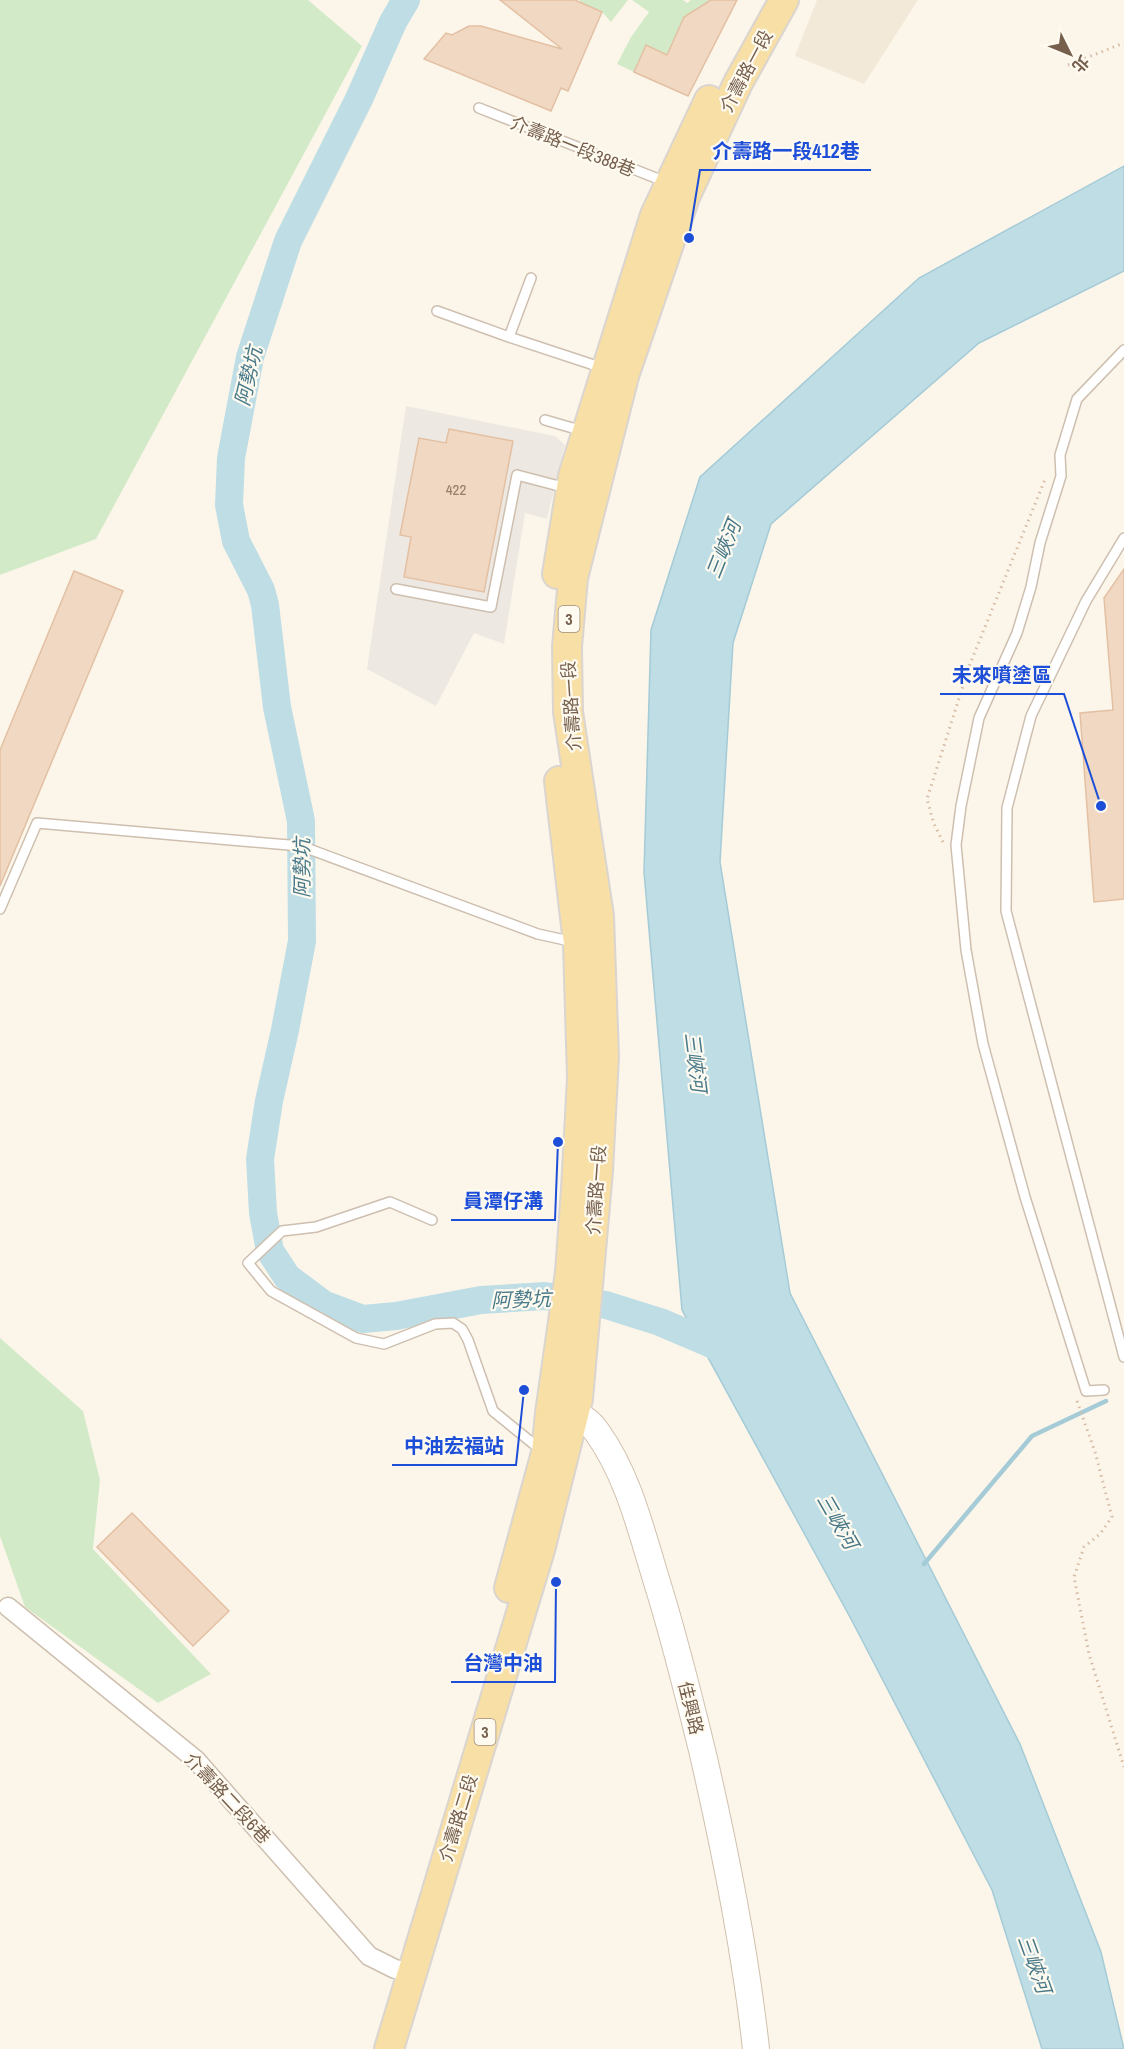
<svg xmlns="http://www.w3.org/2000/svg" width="1124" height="2049" viewBox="0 0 1124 2049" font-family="'Archivo Narrow','Noto Sans TC',sans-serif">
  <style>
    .residential { fill: #f3e9d8 }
    .industrial { fill: #ede8e2 }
    .green { fill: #d3eac8 }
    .water { fill: #bedde5; stroke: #a5cbd7; stroke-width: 1.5 }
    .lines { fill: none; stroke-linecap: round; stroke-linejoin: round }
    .stream { stroke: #a5cbd7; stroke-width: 4.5 }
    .river { stroke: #bedde5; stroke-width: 28 }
    .building { fill: #f1d8c2; stroke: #e3c0a3; stroke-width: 1.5 }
    .lane-casing { stroke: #cebfaf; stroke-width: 12 }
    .street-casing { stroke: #cebfaf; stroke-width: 21 }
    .secondary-casing { stroke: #d1c0ad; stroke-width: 28 }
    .primary-casing { stroke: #dbd5d1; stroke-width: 32 }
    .path { stroke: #d6bba5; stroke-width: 3; stroke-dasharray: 1.5 4.5; stroke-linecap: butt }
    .lane { stroke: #fff; stroke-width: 9 }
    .street { stroke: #fff; stroke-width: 18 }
    .secondary { stroke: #fff; stroke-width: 26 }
    .primary { stroke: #f7dfa5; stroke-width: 28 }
    .labels { text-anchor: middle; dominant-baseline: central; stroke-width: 4.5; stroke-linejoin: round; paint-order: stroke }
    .number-label { font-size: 15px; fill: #957d6a }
    .shield { fill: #fefaf0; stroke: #9f8e7e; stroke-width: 1.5 }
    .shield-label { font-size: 16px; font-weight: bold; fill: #765f4d }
    .street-label { font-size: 18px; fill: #765f4d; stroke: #fefaf0 }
    .water-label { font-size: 20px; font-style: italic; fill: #477989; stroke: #fefaf0 }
    .leader { fill: none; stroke: #1d4ed8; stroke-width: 2 }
    .callout-dot { fill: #1d4ed8; stroke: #fefaf0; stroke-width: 2 }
    .callout-label { font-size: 20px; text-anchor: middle; font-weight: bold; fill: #1d4ed8; stroke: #fefaf0; stroke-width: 4.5; stroke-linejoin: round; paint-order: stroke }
  </style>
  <rect width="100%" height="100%" fill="#fcf6ea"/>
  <path class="residential" d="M 817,0 L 918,0 L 864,84 L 795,56 Z"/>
  <path class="industrial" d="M 406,406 L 555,436 L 565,445 L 547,519 L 525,513 L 504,644 L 474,633 L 436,706 L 367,669 Z"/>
  <path class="green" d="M 0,0 L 308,0 L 362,46 L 96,539 L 0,575 Z
    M 580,0 L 628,0 L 611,22 L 602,12 L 579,2 Z
    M 632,0 L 683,0 L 687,3 L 691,0 L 711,0 L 684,18 L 667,55 L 646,45 L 634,72 L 617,64 L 631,37 L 649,12 Z
    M 0,1338 L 83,1411 L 100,1480 L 93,1549 L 211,1674 L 158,1703 L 25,1607 L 0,1536 Z"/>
  <path class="water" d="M 1124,166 L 1124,271 L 979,343 L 771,524 L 733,643 L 720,862 L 790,1293 L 1020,1744 L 1101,1952 L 1124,2049 L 1042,2049 L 992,1890 L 851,1619 L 682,1310 L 644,872 L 651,630 L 700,477 L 919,278 Z"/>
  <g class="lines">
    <path class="stream" d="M 924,1564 L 1032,1436 L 1106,1401"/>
    <path class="river" d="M 406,0 L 393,22 L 359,99 L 288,241 L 250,357 L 231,458 L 229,505 L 236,541 L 261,590 L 265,605 L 277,707 L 301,821 L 302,941 L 285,1030 L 269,1101 L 260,1159 L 263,1213 L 270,1251 L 287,1277 L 323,1304 L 363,1319 L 396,1316 L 481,1300 L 545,1296 L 606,1305 L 660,1322 L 733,1353"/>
  </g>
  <path class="building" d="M 500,0 L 575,0 L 602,12 L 568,91 L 561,88 L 551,111 L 424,59 L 446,33 L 452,35 L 469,26 L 481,26 L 562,49 Z
    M 711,0 L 737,0 L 688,96 L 634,72 L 646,45 L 667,55 L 684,17 Z
    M 449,429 L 513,441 L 484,592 L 404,577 L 411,537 L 400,535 L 419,438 L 446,443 Z
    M 1124,569 L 1124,899 L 1094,902 L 1080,713 L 1113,710 L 1104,598 Z
    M 74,571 L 123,591 L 0,886 L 0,750 Z
    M 132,1513 L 229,1611 L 193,1646 L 97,1547 Z"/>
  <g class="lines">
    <defs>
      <path id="lane" d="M 479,108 L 666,182
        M 531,278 L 509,337 L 603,368
        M 437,311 L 509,337
        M 545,420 L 583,431
        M 1124,538 L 1086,601 L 1031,716 L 1007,808 L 1006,911 L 1124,1357
        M 396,589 L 491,607 L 517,475 L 555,485 L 569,487
        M 0,909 L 37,823 L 289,845 L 309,849 L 538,934 L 574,942
        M 432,1220 L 390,1202 L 316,1227 L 282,1231 L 248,1263 L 271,1291 L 356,1338 L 384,1344 L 435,1324 L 453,1323 L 462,1329 L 468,1340 L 493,1411 L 541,1450
        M 1104,1390 L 1086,1391 L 1025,1197 L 983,1044 L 966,950 L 956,845 L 961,806 L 979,718 L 1017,633 L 1031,587 L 1040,543 L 1061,476 L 1060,455 L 1077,399 L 1124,350"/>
      <path id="street" d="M 8,1607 L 196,1760 L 369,1956 L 395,1969 L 411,1972"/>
      <path id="secondary" d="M 555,1413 C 574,1413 585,1415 597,1432 C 628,1475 641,1530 656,1579 C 674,1636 688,1693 702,1750 C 725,1849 745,1948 756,2049"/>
      <path id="primary" d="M 557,574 L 573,476 L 655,215 L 709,100
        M 509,1588 L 546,1453 L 550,1413 L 570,1272 L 576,1189 L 582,1078 L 578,943 L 559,781
        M 389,2049 L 540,1550 L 578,1399 L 598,1171 L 604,1057 L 599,916 L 568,712 L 567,647 L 573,578 L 624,376 L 685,197 L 738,83 L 784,0"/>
    </defs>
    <use href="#lane" class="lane-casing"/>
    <use href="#street" class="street-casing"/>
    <use href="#secondary" class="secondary-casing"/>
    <use href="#primary" class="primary-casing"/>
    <path class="path" d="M 1068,65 L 1124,43
      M 943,842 L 934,824 L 927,799 L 970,664 L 1046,477
      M 1077,1401 L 1095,1452 L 1112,1517 L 1100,1534 L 1084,1547 L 1074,1577 L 1089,1654 L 1124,1767"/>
    <use href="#lane" class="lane"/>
    <use href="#street" class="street"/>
    <use href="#secondary" class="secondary"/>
    <use href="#primary" class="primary"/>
  </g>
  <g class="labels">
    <g class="number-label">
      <text x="456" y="489">422</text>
    </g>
    <g class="shield">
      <rect x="558.5" y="606" width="21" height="26" rx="4.5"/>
      <rect x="474.5" y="1719" width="21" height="26" rx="4.5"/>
    </g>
    <g class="shield-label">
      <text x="569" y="619">3</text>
      <text x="485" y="1732">3</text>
    </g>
    <g class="street-label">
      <text transform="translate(746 71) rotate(-62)">介壽路一段</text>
      <text transform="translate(573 146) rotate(22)">介壽路一段388巷</text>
      <text transform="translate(571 706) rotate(-94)">介壽路一段</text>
      <text transform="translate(596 1190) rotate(-86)">介壽路一段</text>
      <text transform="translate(691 1708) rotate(76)">佳興路</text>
      <text transform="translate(228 1798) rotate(47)">介壽路二段6巷</text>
      <text transform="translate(458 1818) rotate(-73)">介壽路二段</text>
    </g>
    <g class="water-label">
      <text transform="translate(248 376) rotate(-77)">阿勢坑</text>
      <text transform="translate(723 549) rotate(-68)">三峽河</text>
      <text transform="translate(301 868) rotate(-90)">阿勢坑</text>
      <text transform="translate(696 1062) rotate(83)">三峽河</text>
      <text transform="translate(521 1299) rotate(-2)">阿勢坑</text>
      <text transform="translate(838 1521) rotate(60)">三峽河</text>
      <text transform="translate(1035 1964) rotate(70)">三峽河</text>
    </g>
  </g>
  <path class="leader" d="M689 238L700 170H871M1101 806L1064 694H940M558 1142L555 1220H451M524 1390L516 1465H392M556 1582L555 1682H451"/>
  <g class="callout-dot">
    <circle cx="689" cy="238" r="6"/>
    <circle cx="1101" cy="806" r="6"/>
    <circle cx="558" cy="1142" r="6"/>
    <circle cx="524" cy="1390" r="6"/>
    <circle cx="556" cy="1582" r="6"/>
  </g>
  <g class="callout-label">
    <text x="786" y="158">介壽路一段412巷</text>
    <text x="1002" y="682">未來噴塗區</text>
    <text x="503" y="1208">員潭仔溝</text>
    <text x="454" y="1453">中油宏福站</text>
    <text x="503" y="1670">台灣中油</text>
  </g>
  <g transform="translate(1070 54) rotate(133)" stroke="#fefaf0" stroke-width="4.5" paint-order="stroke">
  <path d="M0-4.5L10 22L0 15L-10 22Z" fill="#765f4d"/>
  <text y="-9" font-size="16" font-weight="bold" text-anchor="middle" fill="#765f4d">北</text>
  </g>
</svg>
